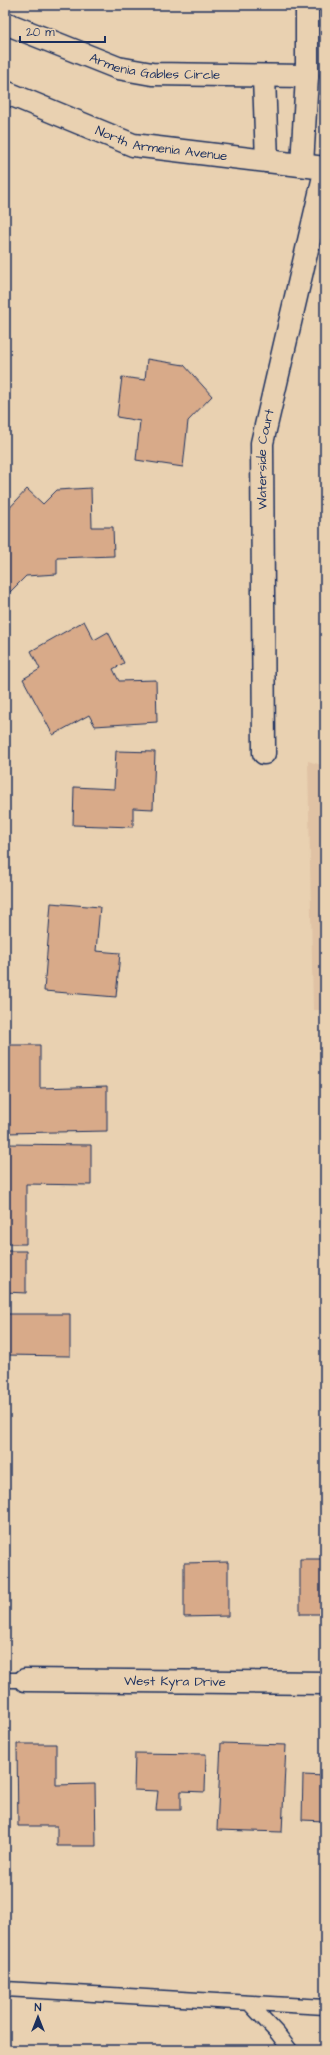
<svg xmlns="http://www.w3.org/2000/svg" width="330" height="2055" viewBox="0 0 330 2055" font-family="'Architects Daughter',sans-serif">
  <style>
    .built { fill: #e0c2a4 }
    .building { fill: #d8aa89; stroke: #1b2f5e }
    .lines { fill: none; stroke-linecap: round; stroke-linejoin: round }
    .service-casing { stroke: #1b2f5e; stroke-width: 17 }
    .minor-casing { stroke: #1b2f5e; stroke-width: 25 }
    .secondary-casing { stroke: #1b2f5e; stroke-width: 25 }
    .service { stroke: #e9d1b1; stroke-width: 14 }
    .minor { stroke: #e9d1b1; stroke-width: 22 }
    .secondary { stroke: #e9d1b1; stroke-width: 22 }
    .labels { text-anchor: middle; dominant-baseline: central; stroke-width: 4; stroke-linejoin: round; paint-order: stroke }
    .street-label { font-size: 13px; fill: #1b2f5e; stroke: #e9d1b1 }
  </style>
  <rect width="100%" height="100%" fill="#e9d1b1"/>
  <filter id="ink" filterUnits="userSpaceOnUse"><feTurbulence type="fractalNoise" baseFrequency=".025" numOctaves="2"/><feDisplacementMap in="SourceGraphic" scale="8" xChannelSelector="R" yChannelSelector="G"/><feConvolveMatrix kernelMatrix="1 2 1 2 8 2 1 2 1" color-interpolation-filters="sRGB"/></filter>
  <g filter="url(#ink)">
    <path class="built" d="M 308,761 L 325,766 L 325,1010 L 313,1010 Z"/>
    <path class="building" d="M 147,359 L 184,365 L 212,396 L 188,421 L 183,467 L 136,460 L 140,421 L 117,417 L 122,377 L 145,380 Z
      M 91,488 L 92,527 L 113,527 L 114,556 L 57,558 L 57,574 L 26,576 L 8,594 L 5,591 L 5,513 L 27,489 L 43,504 L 57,490 Z
      M 84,621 L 94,640 L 108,632 L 124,663 L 113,669 L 119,681 L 156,680 L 157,722 L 95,726 L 89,715 L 53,735 L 23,679 L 40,669 L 31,651 Z
      M 116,751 L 155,752 L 153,809 L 133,808 L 133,827 L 73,825 L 74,787 L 114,789 Z
      M 51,903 L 100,907 L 96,951 L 120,953 L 116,997 L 44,991 Z
      M 5,1045 L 40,1045 L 40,1088 L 107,1086 L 107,1131 L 5,1133 Z
      M 5,1144 L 91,1145 L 91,1185 L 26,1184 L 26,1244 L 5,1244 Z
      M 5,1251 L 26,1251 L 26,1293 L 5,1292 Z
      M 5,1314 L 70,1314 L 70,1356 L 5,1355 Z
      M 300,1559 L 325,1559 L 325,1614 L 300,1614 Z
      M 228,1562 L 228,1616 L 184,1617 L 184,1563 Z
      M 221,1743 L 286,1745 L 282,1832 L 217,1830 Z
      M 17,1744 L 56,1744 L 56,1785 L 95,1784 L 96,1846 L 57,1846 L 57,1826 L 18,1826 Z
      M 135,1753 L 206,1754 L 205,1792 L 181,1791 L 181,1810 L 156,1810 L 158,1791 L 134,1790 Z
      M 303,1775 L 325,1776 L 325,1821 L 302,1820 Z"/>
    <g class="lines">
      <defs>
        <path id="service" d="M 5,1680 L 25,1680
          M 5,1989 L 325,2007
          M 249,2003 L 278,2034 L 290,2050"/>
        <g id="minor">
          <path id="s1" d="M 5,23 L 118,68 L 152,74 L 307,76 L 307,5"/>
          <path d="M 264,77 L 267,161"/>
          <path d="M 302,165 L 307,76"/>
          <path id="s2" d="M 264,753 L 262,443 L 325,172"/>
          <path id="s3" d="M 25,1680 L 325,1683"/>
        </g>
        <g id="secondary">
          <path id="s4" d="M 5,92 L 133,145 L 325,168"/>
        </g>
      </defs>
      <use href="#service" class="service-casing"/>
      <use href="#minor" class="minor-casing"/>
      <use href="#secondary" class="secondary-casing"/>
      <use href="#service" class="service"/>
      <use href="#minor" class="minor"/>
      <use href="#secondary" class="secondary"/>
    </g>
  </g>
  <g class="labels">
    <g class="street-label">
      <text stroke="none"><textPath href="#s1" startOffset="158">Armenia Gables Circle</textPath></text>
      <text stroke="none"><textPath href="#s4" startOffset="166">North Armenia Avenue</textPath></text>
      <text stroke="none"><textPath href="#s2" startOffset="294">Waterside Court</textPath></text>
      <text stroke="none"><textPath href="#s3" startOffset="150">West Kyra Drive</textPath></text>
    </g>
  </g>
  <rect width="330" height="2055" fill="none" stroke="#e9d1b1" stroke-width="20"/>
  <rect x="10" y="10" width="310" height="2035" fill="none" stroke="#1b2f5e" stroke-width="1.5" filter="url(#ink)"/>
  <g transform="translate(38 2017)" stroke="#e9d1b1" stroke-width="3" paint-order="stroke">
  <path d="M0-3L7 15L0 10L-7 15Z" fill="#1b2f5e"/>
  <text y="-6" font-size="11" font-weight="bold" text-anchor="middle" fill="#1b2f5e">N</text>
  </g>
  <path d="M20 36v6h85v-6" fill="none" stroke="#1b2f5e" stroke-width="2"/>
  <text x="26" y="36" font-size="12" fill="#1b2f5e" stroke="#e9d1b1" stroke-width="3" paint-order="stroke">20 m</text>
</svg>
